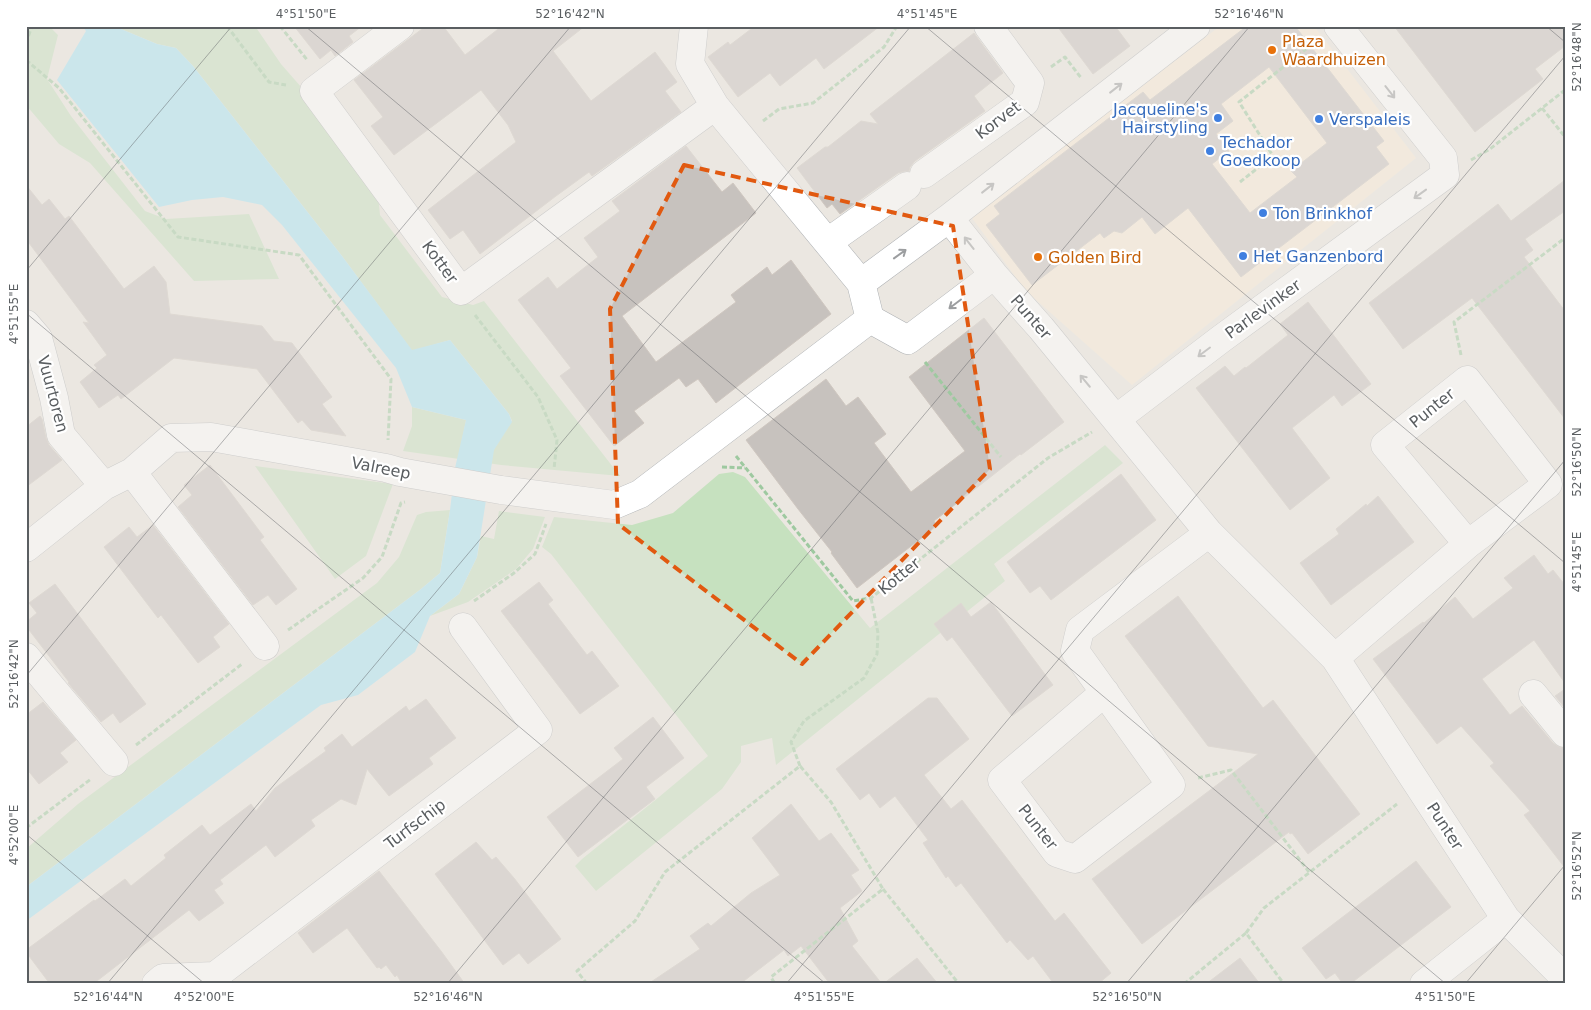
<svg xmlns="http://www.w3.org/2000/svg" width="1591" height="1010" viewBox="0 0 1591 1010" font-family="'DejaVu Sans',sans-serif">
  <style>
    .commercial { fill: #faebd7 }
    .green { fill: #c6e1bf }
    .water { fill: #a5e4f7 }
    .building { fill: #c7c2be; stroke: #cfc7c0; fill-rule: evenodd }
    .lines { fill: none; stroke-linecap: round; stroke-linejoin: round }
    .street-casing { stroke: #adb0b3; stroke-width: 29 }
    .path { stroke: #9ec9a0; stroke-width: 3; stroke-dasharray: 5 2.5; stroke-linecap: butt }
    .street { stroke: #fff; stroke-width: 28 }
    .oneway { stroke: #9c9ea0 }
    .marked { fill: none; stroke: #e15910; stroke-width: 4; stroke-dasharray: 10 6; stroke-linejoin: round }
    .ticks { fill: none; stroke: #5a5e61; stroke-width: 1; stroke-opacity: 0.45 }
    .food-dot { fill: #e8710a; stroke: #fff; stroke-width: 2 }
    .shop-dot { fill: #3f7fe0; stroke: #fff; stroke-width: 2 }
    .labels { text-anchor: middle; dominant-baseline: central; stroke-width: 4.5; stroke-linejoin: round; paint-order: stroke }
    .food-label { font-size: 16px; fill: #c56008; stroke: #fff; text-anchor: start }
    .shop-label { font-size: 16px; fill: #366cbe; stroke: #fff; text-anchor: start }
    .street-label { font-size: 16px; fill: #5a5e61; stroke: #fff }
    .neatline { fill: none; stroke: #5a5e61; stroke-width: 2 }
    .ticks-label { font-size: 12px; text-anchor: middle; fill: #5a5e61 }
  </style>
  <rect width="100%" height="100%" fill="#ebe7e1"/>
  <path class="commercial" d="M 1220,26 L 1314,26 L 1416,158 L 1132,385 L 1026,291 L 972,218 Z"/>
  <path class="green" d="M 26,26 L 49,26 L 58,35 L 47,79 L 71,116 L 145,211 L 166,219 L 249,214 L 279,279 L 194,281 L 90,163 L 59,144 L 26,105 Z
    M 119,26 L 255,26 L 281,64 L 316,104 L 378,195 L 380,215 L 442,297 L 473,305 L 484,301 L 620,476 L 501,465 L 403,451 L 412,426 L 412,407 L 466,420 L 460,451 L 512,421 L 509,414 L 450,340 L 412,351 L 342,256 L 193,66 L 176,48 L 157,44 L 121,29 Z
    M 1105,445 L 1123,463 L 994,564 L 1005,581 L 776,765 L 772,738 L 741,746 L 741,762 L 722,789 L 596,891 L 575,866 L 582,859 L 659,797 L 708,756 L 551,554 L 542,547 L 554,517 L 632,525 L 673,513 L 719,474 L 733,472 L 745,477 L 870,628 Z
    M 255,466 L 393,484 L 366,556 L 335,579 Z
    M 450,510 L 440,573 L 421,589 L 26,887 L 26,849 L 78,804 L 377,583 L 399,557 L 417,515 L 426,512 Z
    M 499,511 L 545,517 L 533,549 L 516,569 L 468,602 L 430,616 L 459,594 L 477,557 L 481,536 L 494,539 Z"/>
  <path class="water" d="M 82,26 L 119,26 L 121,29 L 157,44 L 176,48 L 193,66 L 342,256 L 412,350 L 450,340 L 509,414 L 512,422 L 494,450 L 477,557 L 459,594 L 430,616 L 415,652 L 358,695 L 321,705 L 26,921 L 26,887 L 421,589 L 440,573 L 450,510 L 455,468 L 466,420 L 412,407 L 396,368 L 282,225 L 262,205 L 223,197 L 192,200 L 159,207 L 57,80 L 86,31 Z"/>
  <path class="building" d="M 294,26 L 362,26 L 349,36 L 353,42 L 335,56 L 331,50 L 320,59 Z
    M 426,26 L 443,26 L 465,55 L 502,26 L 585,26 L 553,51 L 591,101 L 655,52 L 677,82 L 665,91 L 681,112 L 592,176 L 589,172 L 556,196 L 480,254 L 463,230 L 450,239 L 428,210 L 516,142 L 508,125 L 481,90 L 394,155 L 371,126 L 383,117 L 354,80 Z
    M 755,26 L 880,26 L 824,69 L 816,58 L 780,86 L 770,73 L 738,97 L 708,57 L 728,42 L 730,45 Z
    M 1057,26 L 1115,26 L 1130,46 L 1093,74 Z
    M 1247,26 L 1295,26 L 1384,141 L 1376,147 L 1389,164 L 1241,277 L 1188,208 L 1155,234 L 1142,217 L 1122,233 L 1114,231 L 1104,238 L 1100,233 L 1032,285 L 986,225 L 1000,214 L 994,206 L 1143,92 L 1150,100 ZM 1269,67 L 1327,143 L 1291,171 L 1297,177 L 1250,213 L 1212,164 L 1229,151 L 1216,134 L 1233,121 L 1221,104 Z
    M 1394,26 L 1565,26 L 1565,46 L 1535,69 L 1543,79 L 1475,132 Z
    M 974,33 L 1003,73 L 974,96 L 985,111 L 915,161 L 910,167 L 909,171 L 905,171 L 898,173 L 840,214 L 832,204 L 827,208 L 797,168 L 825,147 L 828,147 L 861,121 L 878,124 L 870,114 Z
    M 686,146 L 722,192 L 733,183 L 756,213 L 622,316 L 656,362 L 736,302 L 731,295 L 767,267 L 772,275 L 791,260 L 831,314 L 716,403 L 698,379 L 686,387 L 679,378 L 634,411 L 644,423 L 614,446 L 560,376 L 571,368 L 518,300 L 548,277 L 557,289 L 598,257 L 584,238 L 620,211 L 612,201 Z
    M 1565,180 L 1565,211 L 1525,239 L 1533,250 L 1524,257 L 1565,311 L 1565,419 L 1472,298 L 1403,349 L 1369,303 L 1498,204 L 1511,221 Z
    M 26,185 L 42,205 L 49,199 L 65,219 L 69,216 L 124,289 L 154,266 L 166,282 L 170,314 L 262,326 L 274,341 L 292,343 L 332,397 L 322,404 L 346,436 L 311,430 L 302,420 L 298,423 L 257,369 L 174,358 L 121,399 L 118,395 L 99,408 L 80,382 L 97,368 L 94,365 L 107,355 L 83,322 L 89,323 L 26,239 Z
    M 1308,302 L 1371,384 L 1342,406 L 1334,395 L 1292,428 L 1330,478 L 1290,510 L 1196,388 L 1225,366 L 1234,376 L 1245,367 L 1246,368 L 1288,335 L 1280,324 Z
    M 984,318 L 1064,422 L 1021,455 L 1020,454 L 934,521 L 937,526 L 857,588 L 831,553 L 832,552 L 798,509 L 746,440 L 826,379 L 846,406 L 858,397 L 886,434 L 874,443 L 911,492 L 965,451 L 909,377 Z
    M 40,416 L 42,419 L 46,438 L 49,445 L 62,460 L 26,487 L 26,427 Z
    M 210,465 L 264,537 L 260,540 L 297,589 L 276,605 L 268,595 L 253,605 L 178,507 L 192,495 L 184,485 Z
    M 1121,474 L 1156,520 L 1051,600 L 1040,586 L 1030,593 L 1007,562 Z
    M 1378,496 L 1414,542 L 1331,605 L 1300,563 L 1339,534 L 1336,529 L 1366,504 L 1367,506 Z
    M 153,525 L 229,624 L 213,637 L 220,647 L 198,663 L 161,615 L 158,618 L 104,547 L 129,527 L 137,537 Z
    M 1534,555 L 1548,574 L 1553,570 L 1565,585 L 1565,683 L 1534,640 L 1482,679 L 1510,715 L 1522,706 L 1553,743 L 1559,747 L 1565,748 L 1565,868 L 1524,815 L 1530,811 L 1490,766 L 1494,763 L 1461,726 L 1437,744 L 1373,659 L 1423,622 L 1424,623 L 1455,597 L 1473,619 L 1513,588 L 1504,578 Z
    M 539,582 L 553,600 L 548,604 L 587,655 L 592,651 L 619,686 L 580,714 L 501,611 Z
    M 55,584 L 146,704 L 120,723 L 113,713 L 101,722 L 68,683 L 69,682 L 26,626 L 26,622 L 37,613 L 29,603 Z
    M 1178,596 L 1263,708 L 1273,700 L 1360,814 L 1308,854 L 1292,833 L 1290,834 L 1289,832 L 1142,944 L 1092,879 L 1258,754 L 1208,746 L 1125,636 Z
    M 991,602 L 1053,685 L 1012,716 L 952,637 L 947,641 L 934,624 L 961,603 L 971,617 Z
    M 1565,689 L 1565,708 L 1555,696 Z
    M 928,698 L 937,698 L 969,739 L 924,775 L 951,809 L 962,800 L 1055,921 L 1064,913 L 1111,973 L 1098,984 L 1054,984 L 1033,956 L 1028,960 L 1010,940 L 1007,943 L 961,883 L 956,887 L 948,876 L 946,878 L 923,843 L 928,840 L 895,796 L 880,808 L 869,793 L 860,800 L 836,769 Z
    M 426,699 L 456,738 L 429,758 L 433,764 L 389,796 L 367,769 L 356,805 L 341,799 L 311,820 L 315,826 L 275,857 L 266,845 L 220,880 L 223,884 L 214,890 L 224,903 L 199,921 L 189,910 L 93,984 L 50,984 L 26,952 L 26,950 L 94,900 L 95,901 L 125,879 L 131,886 L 166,858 L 164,855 L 202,825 L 210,835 L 251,804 L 256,811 L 275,788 L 326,751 L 324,748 L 342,734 L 352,747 L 406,706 L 409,711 Z
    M 43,702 L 76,740 L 60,753 L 68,762 L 39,784 L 26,768 L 26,715 Z
    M 653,717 L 684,758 L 646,787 L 655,799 L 578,857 L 547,817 L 623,759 L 614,748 Z
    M 791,804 L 819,841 L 831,833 L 859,870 L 851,875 L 862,891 L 840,908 L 858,941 L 852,946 L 882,984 L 830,984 L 801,946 L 788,956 L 784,950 L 740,984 L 648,984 L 700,949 L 690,936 L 708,923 L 711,926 L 751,893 L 780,875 L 752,838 Z
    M 476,842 L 492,860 L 496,857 L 514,878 L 561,939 L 528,964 L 519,953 L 503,965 L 435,874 Z
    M 1416,861 L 1451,907 L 1350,984 L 1343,984 L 1335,973 L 1326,979 L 1302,948 Z
    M 379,871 L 441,951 L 465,984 L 402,984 L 397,975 L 395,977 L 386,965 L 381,969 L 379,967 L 377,968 L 347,928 L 313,953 L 298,933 Z
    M 917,958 L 938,984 L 883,984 Z
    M 1240,958 L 1260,984 L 1206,984 Z"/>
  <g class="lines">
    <defs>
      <path id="street" d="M 400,26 L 314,91 L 461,291 L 715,106
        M 694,26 L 690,64 L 715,106 L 861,283 L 870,319 L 908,340 L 994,275
        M 924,174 L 1025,102 L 1030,83 L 988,26
        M 949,218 L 994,275 L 1041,328 L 1209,533 L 1335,658 L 1506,919 L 1565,978
        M 828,242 L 907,186
        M 861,283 L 949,218 L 1196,26
        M 26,324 L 38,338 L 54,398 L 61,435 L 104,486
        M 1116,419 L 1221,339 L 1445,175 L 1443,158 L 1338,26
        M 132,472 L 265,646
        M 26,548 L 104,486 L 132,472 L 171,438 L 211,437 L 386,468 L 400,472 L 501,490 L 614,505 L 640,494 L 870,319
        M 26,657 L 114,762
        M 1335,658 L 1468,544 L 1548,484 L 1467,380 L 1385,445 L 1468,544
        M 1105,692 L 1002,780 L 1057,853 L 1075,859 L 1171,785 L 1075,651 L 1080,630 L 1209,533
        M 1533,694 L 1565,733
        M 156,984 L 163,978 L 215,976 L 538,730 L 463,627
        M 1424,984 L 1506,919"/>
    </defs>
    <use href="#street" class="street-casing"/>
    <path class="path" d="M 227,26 L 269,82 L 286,85
      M 280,26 L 308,61
      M 26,43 L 32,26
      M 26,60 L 59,88 L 178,237 L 299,255 L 391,379 L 388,440
      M 1051,67 L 1065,57 L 1082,79
      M 1542,108 L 1565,137
      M 763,121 L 779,109 L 813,103 L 884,47 L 897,26
      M 1471,160 L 1490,149 L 1565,90
      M 1240,182 L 1273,156 L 1239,102 L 1315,42
      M 475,315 L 538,397 L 557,440 L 554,469
      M 1461,355 L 1454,322 L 1565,238
      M 925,362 L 1001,457
      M 736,456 L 853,601 L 871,598 L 1048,458 L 1092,432
      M 722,467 L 745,468
      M 474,601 L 514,573 L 535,554 L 546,524
      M 288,630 L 363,578 L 382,557 L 401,503 L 405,502
      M 136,745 L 242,664
      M 800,766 L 791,742 L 804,721 L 864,678 L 877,654 L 878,633 L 871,598
      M 1198,778 L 1231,770 L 1309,872
      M 26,828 L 91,779
      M 883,889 L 959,984
      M 1246,933 L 1264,908 L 1397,804
      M 587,984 L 577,971 L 635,921 L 665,872 L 800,766 L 831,802 L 883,889 L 771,977 L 775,984
      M 1184,984 L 1246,933 L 1284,984"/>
    <use href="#street" class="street"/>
  </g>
  <defs><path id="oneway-shaft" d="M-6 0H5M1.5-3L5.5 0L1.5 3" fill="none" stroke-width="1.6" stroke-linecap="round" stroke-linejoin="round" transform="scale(1.25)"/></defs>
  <g class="oneway">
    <use href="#oneway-shaft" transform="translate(1116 88) rotate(-38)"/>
    <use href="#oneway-shaft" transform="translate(1390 92) rotate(52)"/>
    <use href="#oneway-shaft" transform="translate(988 188) rotate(-38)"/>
    <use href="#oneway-shaft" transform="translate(1420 194) rotate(144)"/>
    <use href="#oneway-shaft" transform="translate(969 243) rotate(-128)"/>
    <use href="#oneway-shaft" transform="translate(900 254) rotate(-36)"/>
    <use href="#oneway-shaft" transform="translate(955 304) rotate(143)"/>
    <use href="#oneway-shaft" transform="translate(1204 352) rotate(143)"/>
    <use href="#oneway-shaft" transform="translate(1085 381) rotate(-130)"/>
  </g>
  <path d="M0 0H1591V1010H0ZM 684,165 L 953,226 L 990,469 L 802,664 L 618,524 L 610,309 Z" fill="#ebe7e1" fill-opacity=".55" fill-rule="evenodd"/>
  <path class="marked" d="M 684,165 L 953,226 L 990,469 L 802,664 L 618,524 L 610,309 Z"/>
  <path class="ticks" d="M 305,26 L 1446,984M 925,26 L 1565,563M 1546,26 L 1565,42M 26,271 L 232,26M 26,313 L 826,984M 26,676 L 571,26M 26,834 L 205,984M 107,984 L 911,26M 447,984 L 1250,26M 786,984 L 1565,56M 1126,984 L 1565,460M 1465,984 L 1565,865"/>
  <g class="food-dot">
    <circle cx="1272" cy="50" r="5"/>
    <circle cx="1038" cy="257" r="5"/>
  </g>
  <g class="shop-dot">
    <circle cx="1218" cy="118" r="5"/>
    <circle cx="1319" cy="119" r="5"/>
    <circle cx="1210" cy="151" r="5"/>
    <circle cx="1263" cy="213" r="5"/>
    <circle cx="1243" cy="256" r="5"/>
  </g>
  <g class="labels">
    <g class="food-label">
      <text x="1282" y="41">Plaza<tspan x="1282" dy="18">Waardhuizen</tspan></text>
      <text x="1048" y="257">Golden Bird</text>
    </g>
    <g class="shop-label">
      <text x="1208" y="109" text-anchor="end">Jacqueline's<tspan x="1208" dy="18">Hairstyling</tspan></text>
      <text x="1329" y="119">Verspaleis</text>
      <text x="1220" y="142">Techador<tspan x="1220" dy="18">Goedkoop</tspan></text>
      <text x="1273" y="213">Ton Brinkhof</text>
      <text x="1253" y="256">Het Ganzenbord</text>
    </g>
    <g class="street-label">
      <text transform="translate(998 120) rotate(-37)">Korvet</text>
      <text transform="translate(440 262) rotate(54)">Kotter</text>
      <text transform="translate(1263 309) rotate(-36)">Parlevinker</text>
      <text transform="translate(1031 317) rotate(49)">Punter</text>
      <text transform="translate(53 394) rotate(75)">Vuurtoren</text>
      <text transform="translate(1432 408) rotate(-39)">Punter</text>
      <text transform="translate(381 468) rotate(11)">Valreep</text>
      <text transform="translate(899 576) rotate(-39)">Kotter</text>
      <text transform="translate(415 824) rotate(-37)">Turfschip</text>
      <text transform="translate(1445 826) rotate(57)">Punter</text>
      <text transform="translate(1038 827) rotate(52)">Punter</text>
    </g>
  </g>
  <rect width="1591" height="1010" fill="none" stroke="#ffffff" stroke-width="55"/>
  <rect x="28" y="28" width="1536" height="954" class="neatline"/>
  <g class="ticks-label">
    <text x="306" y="18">4°51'50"E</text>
    <text x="570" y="18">52°16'42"N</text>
    <text x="927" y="18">4°51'45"E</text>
    <text x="1249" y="18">52°16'46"N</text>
    <text transform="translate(1577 57) rotate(-90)" y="4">52°16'48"N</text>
    <text transform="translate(14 314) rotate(-90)" y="4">4°51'55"E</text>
    <text transform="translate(1577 462) rotate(-90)" y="4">52°16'50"N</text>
    <text transform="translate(1577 562) rotate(-90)" y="4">4°51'45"E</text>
    <text transform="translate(14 674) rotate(-90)" y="4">52°16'42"N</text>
    <text transform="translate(14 835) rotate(-90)" y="4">4°52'00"E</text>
    <text transform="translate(1577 866) rotate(-90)" y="4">52°16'52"N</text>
    <text x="108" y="1001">52°16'44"N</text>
    <text x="204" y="1001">4°52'00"E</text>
    <text x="448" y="1001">52°16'46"N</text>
    <text x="824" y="1001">4°51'55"E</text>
    <text x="1127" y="1001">52°16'50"N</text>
    <text x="1445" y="1001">4°51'50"E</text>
  </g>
</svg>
